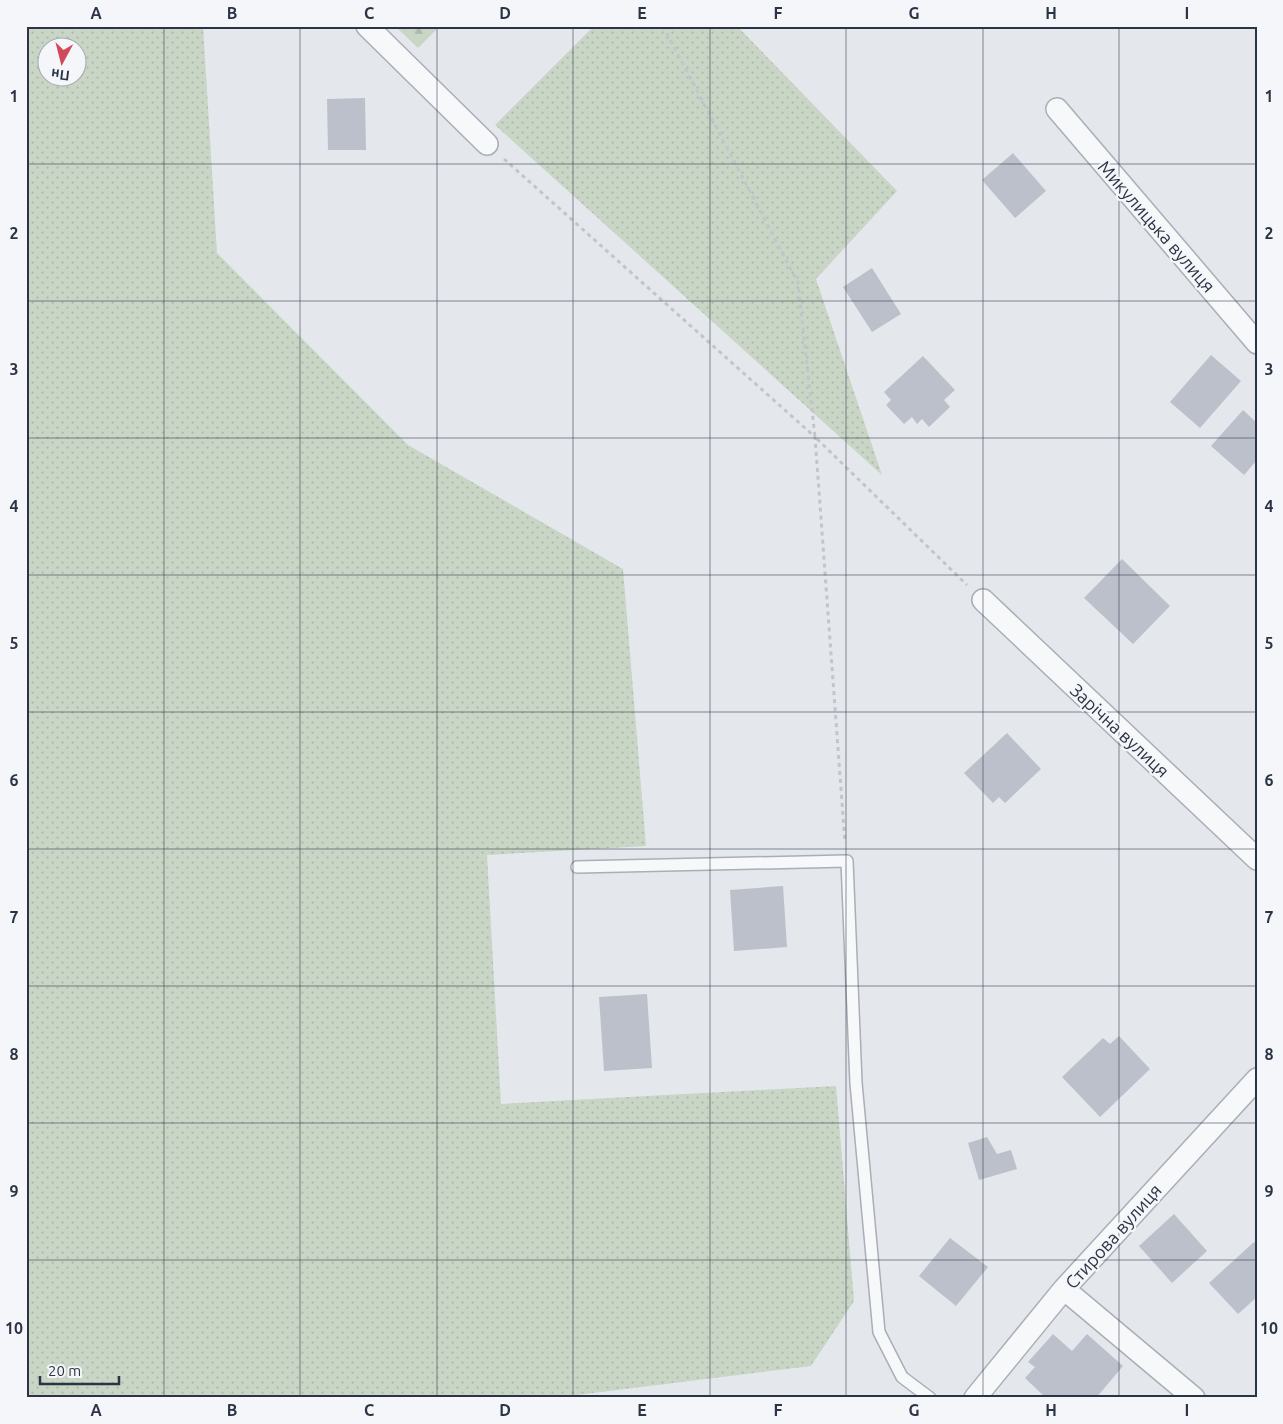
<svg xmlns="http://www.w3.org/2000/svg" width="1283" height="1424" viewBox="0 0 1283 1424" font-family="Ubuntu,sans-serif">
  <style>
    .grass { fill: url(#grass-dots); fill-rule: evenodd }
    .forest { fill: url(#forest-firs) }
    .building { fill: #bbc0ca }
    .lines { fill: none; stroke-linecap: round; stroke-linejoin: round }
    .service-casing { stroke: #a9aeb7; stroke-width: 14 }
    .minor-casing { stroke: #a9aeb7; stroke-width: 24 }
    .path { stroke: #c2c5cb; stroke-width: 3; stroke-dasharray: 4 4; stroke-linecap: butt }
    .service { stroke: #f7f8fa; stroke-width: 11 }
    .minor { stroke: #f7f8fa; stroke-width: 21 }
    .grid { fill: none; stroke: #2b3445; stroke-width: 1; stroke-opacity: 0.55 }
    .labels { text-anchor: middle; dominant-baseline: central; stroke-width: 4.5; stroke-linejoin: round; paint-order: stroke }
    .street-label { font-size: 18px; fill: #2b3445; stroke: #f4f6f9 }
    .neatline { fill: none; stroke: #2b3445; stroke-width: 2 }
    .grid-label { font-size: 16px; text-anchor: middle; font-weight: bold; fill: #2b3445 }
  </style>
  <defs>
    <pattern id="grass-dots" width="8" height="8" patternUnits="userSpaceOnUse" patternTransform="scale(1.25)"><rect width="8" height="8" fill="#c9d6c5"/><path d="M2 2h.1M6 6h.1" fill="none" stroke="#adb8ab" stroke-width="1.8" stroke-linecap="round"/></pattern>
    <pattern id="forest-firs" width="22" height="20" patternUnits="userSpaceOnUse" patternTransform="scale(1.25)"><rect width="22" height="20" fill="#c9d6c5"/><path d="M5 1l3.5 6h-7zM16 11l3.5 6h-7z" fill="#adb8ab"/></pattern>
  </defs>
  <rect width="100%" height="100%" fill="#e4e7ec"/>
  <path class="grass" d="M 26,26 L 203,26 L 217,253 L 408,445 L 623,569 L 646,846 L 487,855 L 501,1104 L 836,1086 L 854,1301 L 811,1366 L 553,1398 L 26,1398 ZM 48,48 L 78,48 L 78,78 L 48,78 Z
    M 594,26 L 737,26 L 897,191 L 816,279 L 882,475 L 495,125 Z"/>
  <path class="forest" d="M 395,26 L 440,26 L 418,48 Z"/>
  <path class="building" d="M 365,98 L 366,150 L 328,150 L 327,99 Z
    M 1013,153 L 1046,191 L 1015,218 L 982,180 Z
    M 872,268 L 901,314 L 872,332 L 843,287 Z
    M 1211,355 L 1241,381 L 1200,428 L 1170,402 Z
    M 923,356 L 955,390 L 944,400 L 950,407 L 929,427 L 922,419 L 917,424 L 912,417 L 904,424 L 886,405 L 891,400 L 884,392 Z
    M 1243,410 L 1257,423 L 1257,460 L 1244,475 L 1211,446 Z
    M 1122,559 L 1170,606 L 1133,644 L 1084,598 Z
    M 1007,733 L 1041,769 L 1005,803 L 999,797 L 993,803 L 964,773 Z
    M 783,886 L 787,947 L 734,951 L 730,890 Z
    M 647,994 L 652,1068 L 604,1071 L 599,997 Z
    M 1119,1036 L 1150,1069 L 1100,1117 L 1062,1077 L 1103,1038 L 1110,1044 Z
    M 987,1137 L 997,1154 L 1011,1150 L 1017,1169 L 979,1180 L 968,1143 Z
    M 1174,1214 L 1207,1251 L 1172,1283 L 1139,1246 Z
    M 950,1238 L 988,1267 L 956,1306 L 919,1276 Z
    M 1254,1242 L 1257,1244 L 1257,1297 L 1238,1314 L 1209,1283 Z
    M 1053,1334 L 1072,1351 L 1087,1334 L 1123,1366 L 1096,1398 L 1046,1398 L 1025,1378 L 1035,1367 L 1028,1362 Z"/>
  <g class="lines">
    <defs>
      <path id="service" d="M 577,867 L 847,861 L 856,1083 L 879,1332 L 902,1377 L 930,1398"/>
      <path id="minor" d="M 367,26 L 487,144
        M 1057,109 L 1257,343
        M 983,600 L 1257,859
        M 1064,1289 L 1194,1398
        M 975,1398 L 1064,1289 L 1257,1079"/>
    </defs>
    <use href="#service" class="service-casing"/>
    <use href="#minor" class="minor-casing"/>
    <path class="path" d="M 663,26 L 798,283 L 815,437 L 967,585
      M 504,159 L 815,437 L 845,843"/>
    <use href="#service" class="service"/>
    <use href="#minor" class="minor"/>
  </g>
  <path class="grid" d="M 164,26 L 164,1398M 300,26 L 300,1398M 437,26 L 437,1398M 573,26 L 573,1398M 710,26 L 710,1398M 846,26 L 846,1398M 983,26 L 983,1398M 1119,26 L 1119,1398M 26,164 L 1257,164M 26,301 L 1257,301M 26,438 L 1257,438M 26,575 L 1257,575M 26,712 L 1257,712M 26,849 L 1257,849M 26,986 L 1257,986M 26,1123 L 1257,1123M 26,1260 L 1257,1260"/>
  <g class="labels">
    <g class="street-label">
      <text transform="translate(1157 226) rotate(49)">Микулицька вулиця</text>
      <text transform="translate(1120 730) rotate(43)">Зарічна вулиця</text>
      <text transform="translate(1113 1236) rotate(-48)">Стирова вулиця</text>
    </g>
  </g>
  <rect width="1283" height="1424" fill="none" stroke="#f4f6f9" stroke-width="55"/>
  <g transform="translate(62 62) rotate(187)"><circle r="24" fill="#f4f6f9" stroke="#a4a8b1"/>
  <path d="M0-4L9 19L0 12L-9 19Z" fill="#d1495b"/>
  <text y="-8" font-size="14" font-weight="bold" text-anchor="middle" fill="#2b3445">Пн</text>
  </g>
  <path d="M40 1376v8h79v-8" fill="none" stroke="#2b3445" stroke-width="2.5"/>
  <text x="48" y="1376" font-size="15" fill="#2b3445" stroke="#f4f6f9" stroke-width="4" paint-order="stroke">20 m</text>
  <rect x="28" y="28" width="1228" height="1368" class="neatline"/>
  <g class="grid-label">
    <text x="96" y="19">A</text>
    <text x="232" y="19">B</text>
    <text x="369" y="19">C</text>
    <text x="505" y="19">D</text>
    <text x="642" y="19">E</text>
    <text x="778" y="19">F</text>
    <text x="914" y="19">G</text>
    <text x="1051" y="19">H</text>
    <text x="1187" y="19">I</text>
    <text x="14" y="102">1</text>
    <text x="1269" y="102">1</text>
    <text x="14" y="239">2</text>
    <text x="1269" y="239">2</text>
    <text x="14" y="375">3</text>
    <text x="1269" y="375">3</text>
    <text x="14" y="512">4</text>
    <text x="1269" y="512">4</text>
    <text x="14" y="649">5</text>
    <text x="1269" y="649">5</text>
    <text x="14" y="786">6</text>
    <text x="1269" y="786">6</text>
    <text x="14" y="923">7</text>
    <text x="1269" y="923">7</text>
    <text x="14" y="1060">8</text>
    <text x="1269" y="1060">8</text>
    <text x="14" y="1197">9</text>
    <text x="1269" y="1197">9</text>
    <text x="14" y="1334">10</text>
    <text x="1269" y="1334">10</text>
    <text x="96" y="1416">A</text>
    <text x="232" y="1416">B</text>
    <text x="369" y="1416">C</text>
    <text x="505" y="1416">D</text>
    <text x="642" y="1416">E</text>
    <text x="778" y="1416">F</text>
    <text x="914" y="1416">G</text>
    <text x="1051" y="1416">H</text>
    <text x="1187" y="1416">I</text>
  </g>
</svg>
